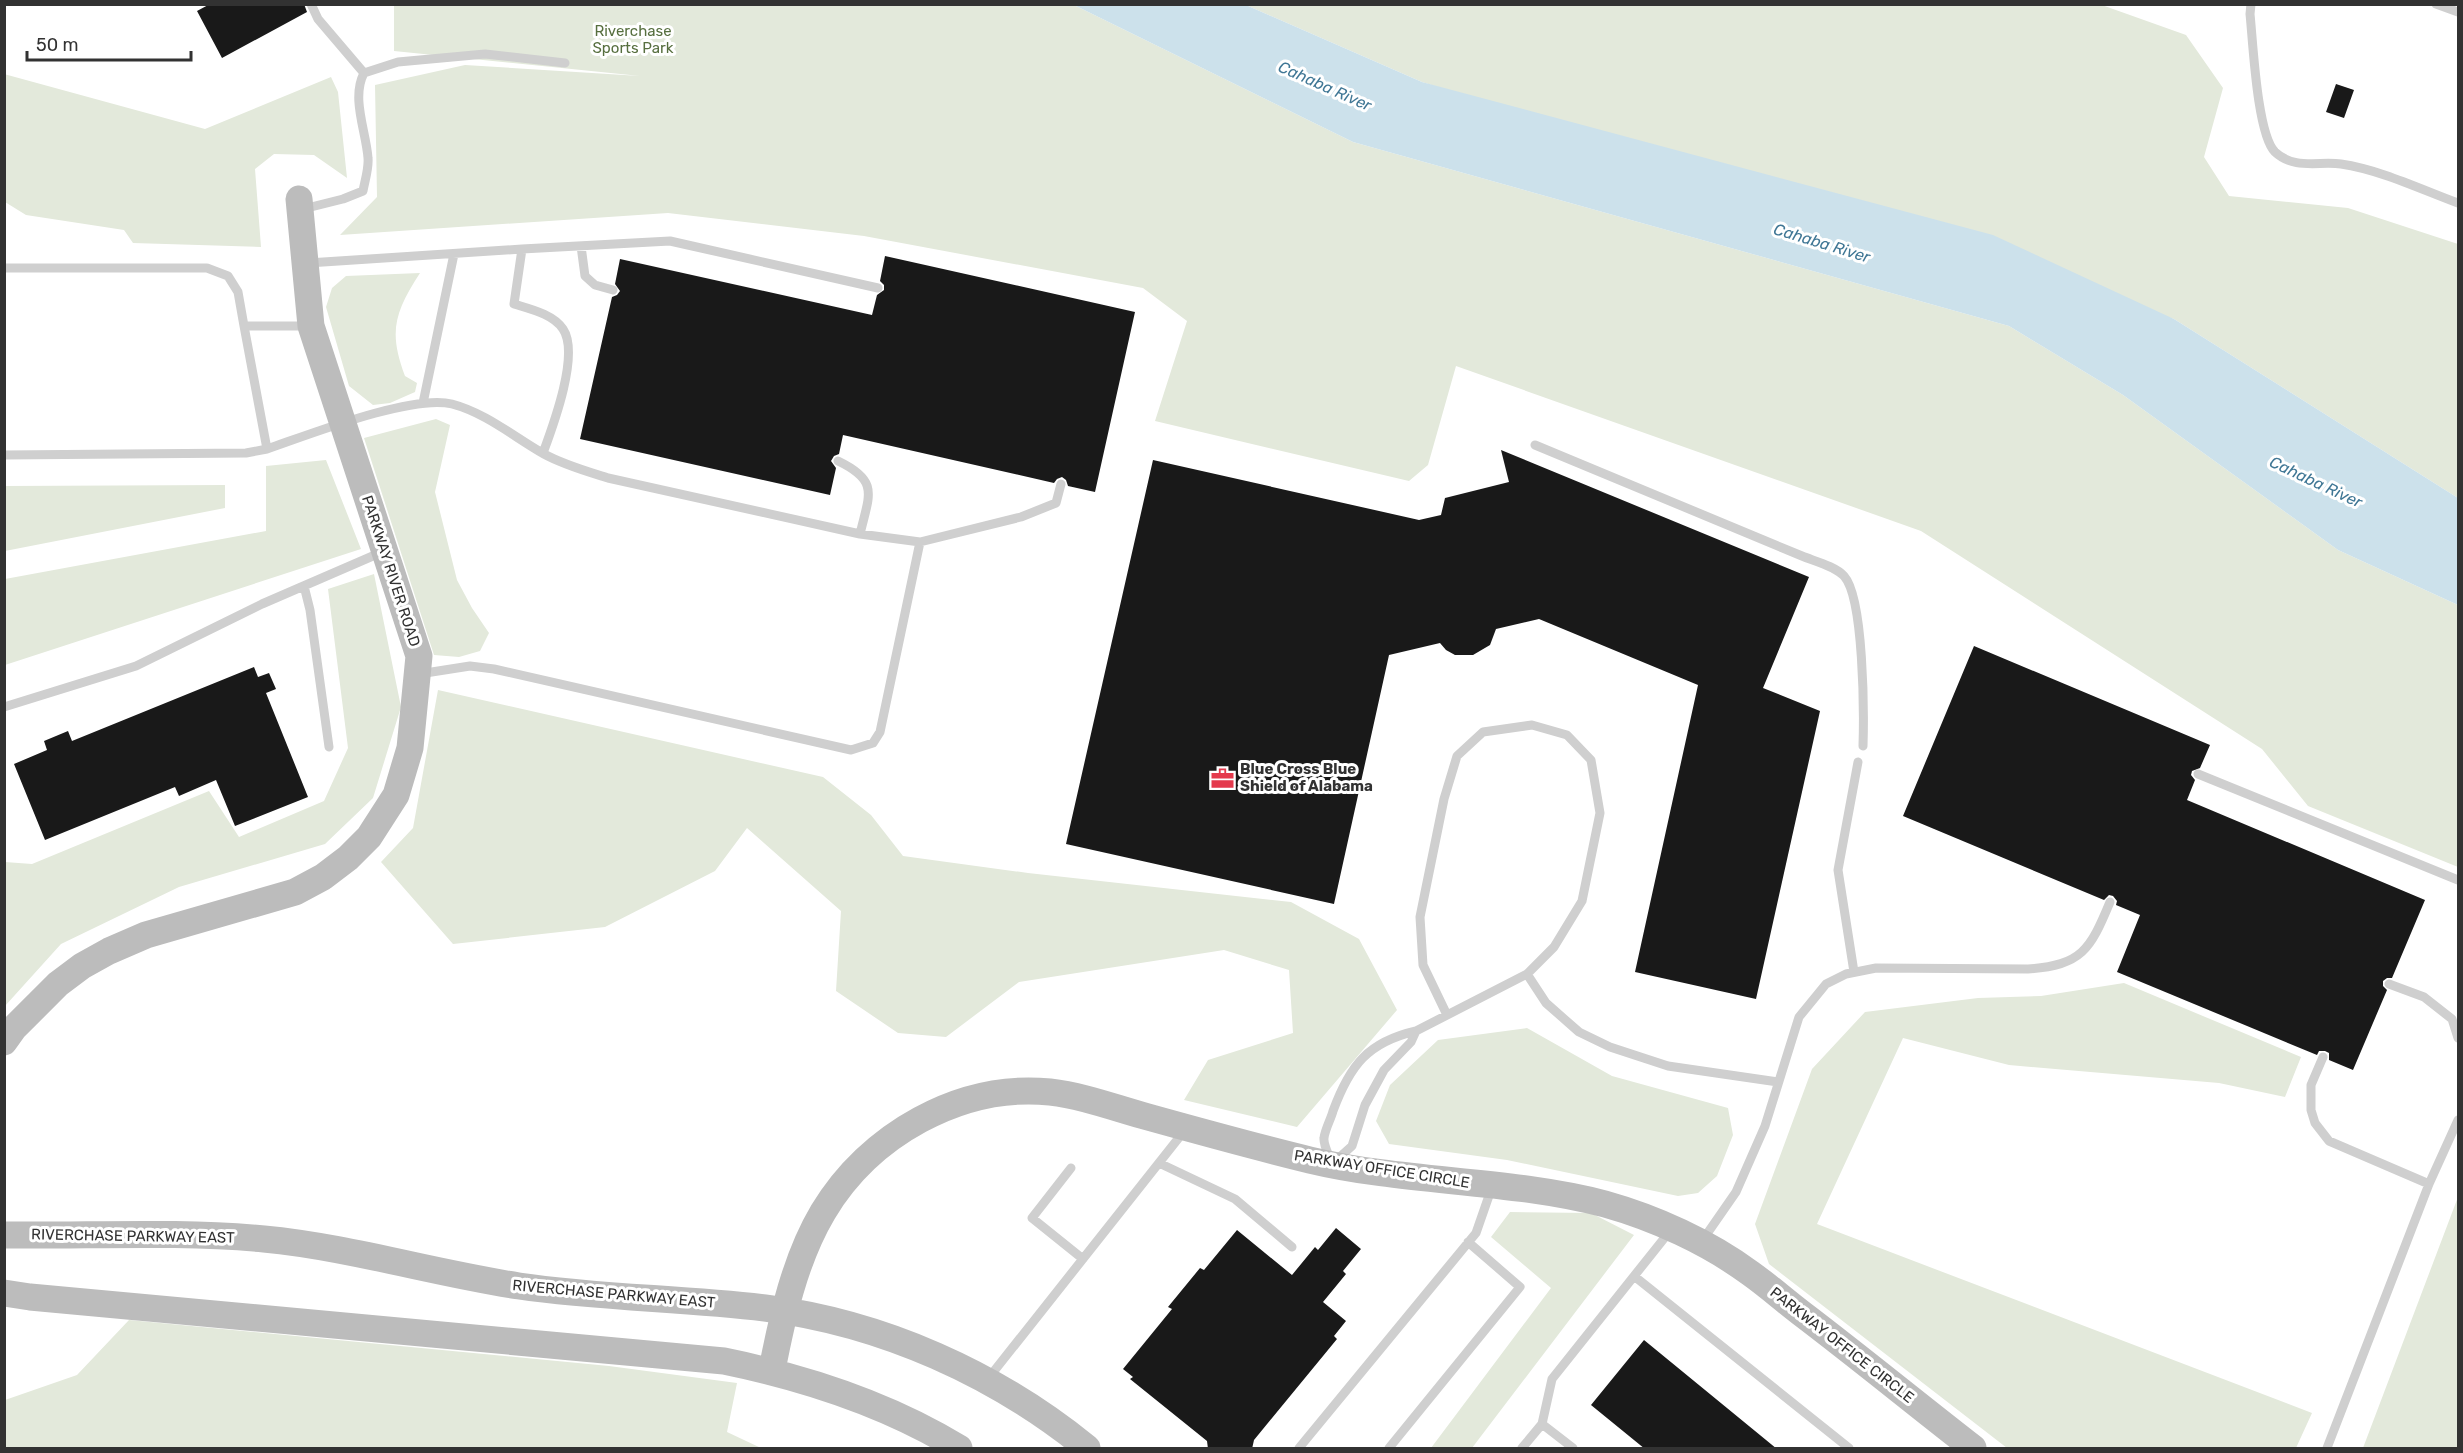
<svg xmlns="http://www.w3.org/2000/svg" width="2463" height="1453" viewBox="0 0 2463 1453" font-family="Rubik,sans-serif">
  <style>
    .green { fill: #e3e9db }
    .water { fill: #cce1eb }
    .building { fill: #191919 }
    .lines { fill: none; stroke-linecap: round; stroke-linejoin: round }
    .lane { stroke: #cfcfcf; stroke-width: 9 }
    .secondary { stroke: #bcbcbc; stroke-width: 27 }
    .labels { text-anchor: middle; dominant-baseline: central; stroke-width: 6; stroke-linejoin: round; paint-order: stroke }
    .park-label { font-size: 15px; fill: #576f3f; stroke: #fff }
    .street-label { font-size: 15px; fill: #323232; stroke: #fff }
    .poi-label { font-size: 15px; font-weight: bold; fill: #323232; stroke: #fff; text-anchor: start }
    .water-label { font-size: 16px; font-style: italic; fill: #407795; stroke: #fff }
  </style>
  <rect width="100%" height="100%" fill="#fff"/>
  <path class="green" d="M 2099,4 L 2186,35 L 2223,88 L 2204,157 L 2229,196 L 2348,208 L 2458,244 L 2458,498 L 2174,319 L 1422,82 L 1246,5 Z
    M 394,5 L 1074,5 L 1353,142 L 2009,326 L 2123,395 L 2338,550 L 2458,605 L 2458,867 L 2308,806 L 2262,749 L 1921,531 L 1456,366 L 1428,465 L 1409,481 L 1155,421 L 1187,321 L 1143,288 L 864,236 L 668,213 L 340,235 L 377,197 L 375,85 L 465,65 L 640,76 L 394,51 Z
    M 4,74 L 205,129 L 331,77 L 338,92 L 347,178 L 314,155 L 274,154 L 255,169 L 261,247 L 133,243 L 124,230 L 26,215 L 5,202 Z
    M 420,273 C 395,312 388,331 405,376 L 417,383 L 415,392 L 390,403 L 373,405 L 349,386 L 326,307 L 332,288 L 346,276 Z
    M 436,419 L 450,425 L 435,492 L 457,580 L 472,608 L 489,633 L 480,651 L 459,657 L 434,655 L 364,438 Z
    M 326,460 L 361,549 L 5,665 L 5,579 L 266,531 L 266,466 Z
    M 225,485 L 225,508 L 5,551 L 5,486 Z
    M 374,574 L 401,707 L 373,798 L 325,844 L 179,887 L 61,944 L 5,1006 L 5,862 L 32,864 L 209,791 L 239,837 L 324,801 L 348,748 L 328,589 Z
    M 438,690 L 823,777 L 871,815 L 903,856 L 1028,873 L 1291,902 L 1359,939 L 1397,1010 L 1297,1127 L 1184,1100 L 1208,1060 L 1293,1033 L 1289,970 L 1224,950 L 1019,982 L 946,1037 L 898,1033 L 836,991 L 841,911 L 747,828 L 715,871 L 605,927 L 453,944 L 381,862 L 413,828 Z
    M 2124,983 L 2301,1057 L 2285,1097 L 2219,1083 L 2009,1065 L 1903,1038 L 1817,1224 L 2312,1413 L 2296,1448 L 2007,1448 L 1769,1264 L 1755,1224 L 1812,1069 L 1865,1012 L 1978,998 L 2041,996 Z
    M 1527,1028 L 1612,1076 L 1728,1108 L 1733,1135 L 1717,1176 L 1698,1193 L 1678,1196 L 1507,1160 L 1389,1144 L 1376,1121 L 1390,1085 L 1438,1040 Z
    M 2458,1197 L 2458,1448 L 2363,1448 Z
    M 1510,1212 L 1591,1213 L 1634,1235 L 1472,1448 L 1431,1448 L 1551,1288 L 1491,1237 Z
    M 129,1320 L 609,1366 L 737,1383 L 727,1432 L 761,1448 L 5,1448 L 5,1400 L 77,1375 Z"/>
  <path class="water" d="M 1074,5 L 1246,5 L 1422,82 L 1993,235 L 2174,319 L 2458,498 L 2458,605 L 2338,550 L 2123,395 L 2009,326 L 1353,142 Z"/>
  <path class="building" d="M 210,4 L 304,4 L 307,12 L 222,58 L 197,11 Z
    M 2336,84 L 2354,90 L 2344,118 L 2326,112 Z
    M 885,256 L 1135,312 L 1095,492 L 1068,486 L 1066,480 L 1062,477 L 1057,479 L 1054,483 L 843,435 L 839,454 L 834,456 L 831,461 L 836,468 L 830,495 L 580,439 L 612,297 L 617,295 L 620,291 L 615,284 L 620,259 L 872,315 L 877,295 L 884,290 L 884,285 L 880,281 Z
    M 1501,450 L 1809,577 L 1763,688 L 1820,711 L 1756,999 L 1635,972 L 1698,685 L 1539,619 L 1496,629 L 1490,645 L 1473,655 L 1455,655 L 1446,650 L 1440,643 L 1389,655 L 1334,904 L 1066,844 L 1153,460 L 1419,520 L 1441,515 L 1445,498 L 1509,482 Z
    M 1974,646 L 2210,745 L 2200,768 L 2192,771 L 2191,775 L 2195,780 L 2187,800 L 2425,900 L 2392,978 L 2387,978 L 2383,981 L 2383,986 L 2387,990 L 2353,1070 L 2329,1060 L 2329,1053 L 2325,1051 L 2319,1051 L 2317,1055 L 2117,972 L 2140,915 L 2116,905 L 2117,901 L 2113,896 L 2109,895 L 2104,900 L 1903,816 Z
    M 254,667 L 258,677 L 269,673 L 276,689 L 266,693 L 308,797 L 235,826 L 216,780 L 179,796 L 175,787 L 45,840 L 14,764 L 47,750 L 44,741 L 68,731 L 72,741 Z
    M 1336,1228 L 1361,1249 L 1343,1271 L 1346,1274 L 1323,1302 L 1346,1321 L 1334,1336 L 1337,1339 L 1254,1440 L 1252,1449 L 1208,1449 L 1207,1441 L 1130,1379 L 1133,1377 L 1123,1369 L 1172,1309 L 1168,1307 L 1200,1268 L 1204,1270 L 1237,1230 L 1292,1275 L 1315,1247 L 1318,1250 Z
    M 1644,1340 L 1777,1449 L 1645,1449 L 1591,1405 Z"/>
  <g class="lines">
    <path class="lane" d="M 311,4 L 318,19 L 364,73
      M 2251,4 L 2250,14 C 2253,42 2257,134 2275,152 C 2294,170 2319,161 2341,164 C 2381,170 2420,189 2458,203
      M 2436,4 L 2458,12
      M 303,209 L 343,199 L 363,191 C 365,180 369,168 368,158 C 366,131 351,98 364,73 L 398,62 L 485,54 L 565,63
      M 581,246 L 585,276 L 595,285 L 613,290
      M 522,249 L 670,241 L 878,288
      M 308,263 L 522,249 L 514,304 C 530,309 553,314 563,329 C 580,354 553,426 543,453
      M 4,268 L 207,268 L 228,276 L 238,292 L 244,326
      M 308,326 L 244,326 L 267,449 C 308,435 412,394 452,404 C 486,413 514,437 544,454 C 564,465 586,471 608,478 L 860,534 L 920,542 L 1021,517 L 1056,503 L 1061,484
      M 423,403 L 454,254
      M 1535,445 L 1802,556 C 1814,561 1835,566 1844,576 C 1864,598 1864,714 1863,746
      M 4,455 L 246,453 L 267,449
      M 838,461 C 880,481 869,495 860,534
      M 304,586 L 310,610 L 329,747
      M 419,674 L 470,666 L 494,669 L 851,750 L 873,743 L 880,732 L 920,542
      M 4,707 L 136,666 L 262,604 L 382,552
      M 2198,774 L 2458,880
      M 1854,972 L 1838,870 L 1858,762
      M 1527,974 L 1546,1003 L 1579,1032 L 1610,1047 L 1668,1066 L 1778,1082
      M 2389,984 L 2424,997 L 2452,1019 L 2458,1038
      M 1416,1031 L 1527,974 L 1554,947 L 1582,901 L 1600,813 L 1591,760 L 1567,735 L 1532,725 L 1483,732 L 1457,756 L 1444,799 L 1420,917 L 1423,965 L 1447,1015
      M 1416,1031 L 1411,1042 L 1384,1070 L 1365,1105 L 1352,1146 L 1332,1164 C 1330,1157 1323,1145 1324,1138 C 1325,1129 1331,1119 1333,1111 C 1350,1065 1368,1042 1416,1031 Z
      M 2323,1057 L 2311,1085 L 2311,1110 L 2315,1123 L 2329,1141 L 2429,1184
      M 1159,1163 L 1235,1199 L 1292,1247
      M 1071,1168 L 1032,1218 L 1083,1259
      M 1702,1241 L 1736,1192 L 1765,1126 L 1799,1017 L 1826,984 L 1846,974 L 1876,968 L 2028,969 C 2082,965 2090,950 2110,902
      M 1634,1276 L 1849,1448
      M 987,1380 L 1185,1130
      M 1542,1424 L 1573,1448
      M 1299,1448 L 1476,1233 L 1492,1187
      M 1389,1448 L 1520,1287 L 1468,1242
      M 1522,1448 L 1542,1424 L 1552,1379 L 1670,1231
      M 2327,1448 L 2429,1184 L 2458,1120"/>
    <path class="secondary" d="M 4,1042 L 14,1028 L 58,984 L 82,966 L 109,951 L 146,935 L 295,892 L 323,877 L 348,858 L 369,837 L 396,795 L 410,748 L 419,656 L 311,326 L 299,199
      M 4,1235 C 91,1236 177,1231 264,1239 C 349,1247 433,1273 519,1286 C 600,1298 683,1298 765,1308 C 883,1323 996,1374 1087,1448
      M 4,1293 L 30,1297 L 724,1361 C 807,1378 887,1404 959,1448
      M 772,1370 C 782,1318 795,1259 823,1212 C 869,1135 960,1083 1050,1092 C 1084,1096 1115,1108 1148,1117 C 1202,1132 1256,1147 1310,1160 C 1406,1183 1509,1179 1605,1204 C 1655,1218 1708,1242 1750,1273 C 1767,1285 1784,1300 1801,1313 C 1859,1357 1915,1403 1973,1448"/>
  </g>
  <defs>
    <symbol id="office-bare" viewBox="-9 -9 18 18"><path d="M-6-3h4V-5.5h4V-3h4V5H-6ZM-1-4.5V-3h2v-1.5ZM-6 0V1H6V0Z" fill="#e43a4d" stroke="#fff" stroke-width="2.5" paint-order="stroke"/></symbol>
  </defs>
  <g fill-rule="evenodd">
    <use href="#office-bare" x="1206" y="762" width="33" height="33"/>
  </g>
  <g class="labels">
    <g class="park-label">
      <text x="633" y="31">Riverchase<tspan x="633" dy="17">Sports Park</tspan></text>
    </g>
    <g class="street-label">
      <text transform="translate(391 571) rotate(72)">PARKWAY RIVER ROAD</text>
      <text transform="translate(1382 1169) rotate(9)">PARKWAY OFFICE CIRCLE</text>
      <text transform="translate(133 1236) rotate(1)">RIVERCHASE PARKWAY EAST</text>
      <text transform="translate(614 1294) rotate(5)">RIVERCHASE PARKWAY EAST</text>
      <text transform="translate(1842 1345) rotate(38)">PARKWAY OFFICE CIRCLE</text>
    </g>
    <g class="poi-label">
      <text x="1240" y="769">Blue Cross Blue<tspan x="1240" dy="17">Shield of Alabama</tspan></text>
    </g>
    <g class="water-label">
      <text transform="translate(1325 86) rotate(24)">Cahaba River</text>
      <text transform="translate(1822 243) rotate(17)">Cahaba River</text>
      <text transform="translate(2316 482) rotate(25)">Cahaba River</text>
    </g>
  </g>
  <rect width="2463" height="1453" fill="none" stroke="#323232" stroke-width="12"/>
  <path d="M27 51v9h164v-9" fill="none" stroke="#323232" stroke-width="3"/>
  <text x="36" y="51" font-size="18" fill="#323232" stroke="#ffffff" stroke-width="4.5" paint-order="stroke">50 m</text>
</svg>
